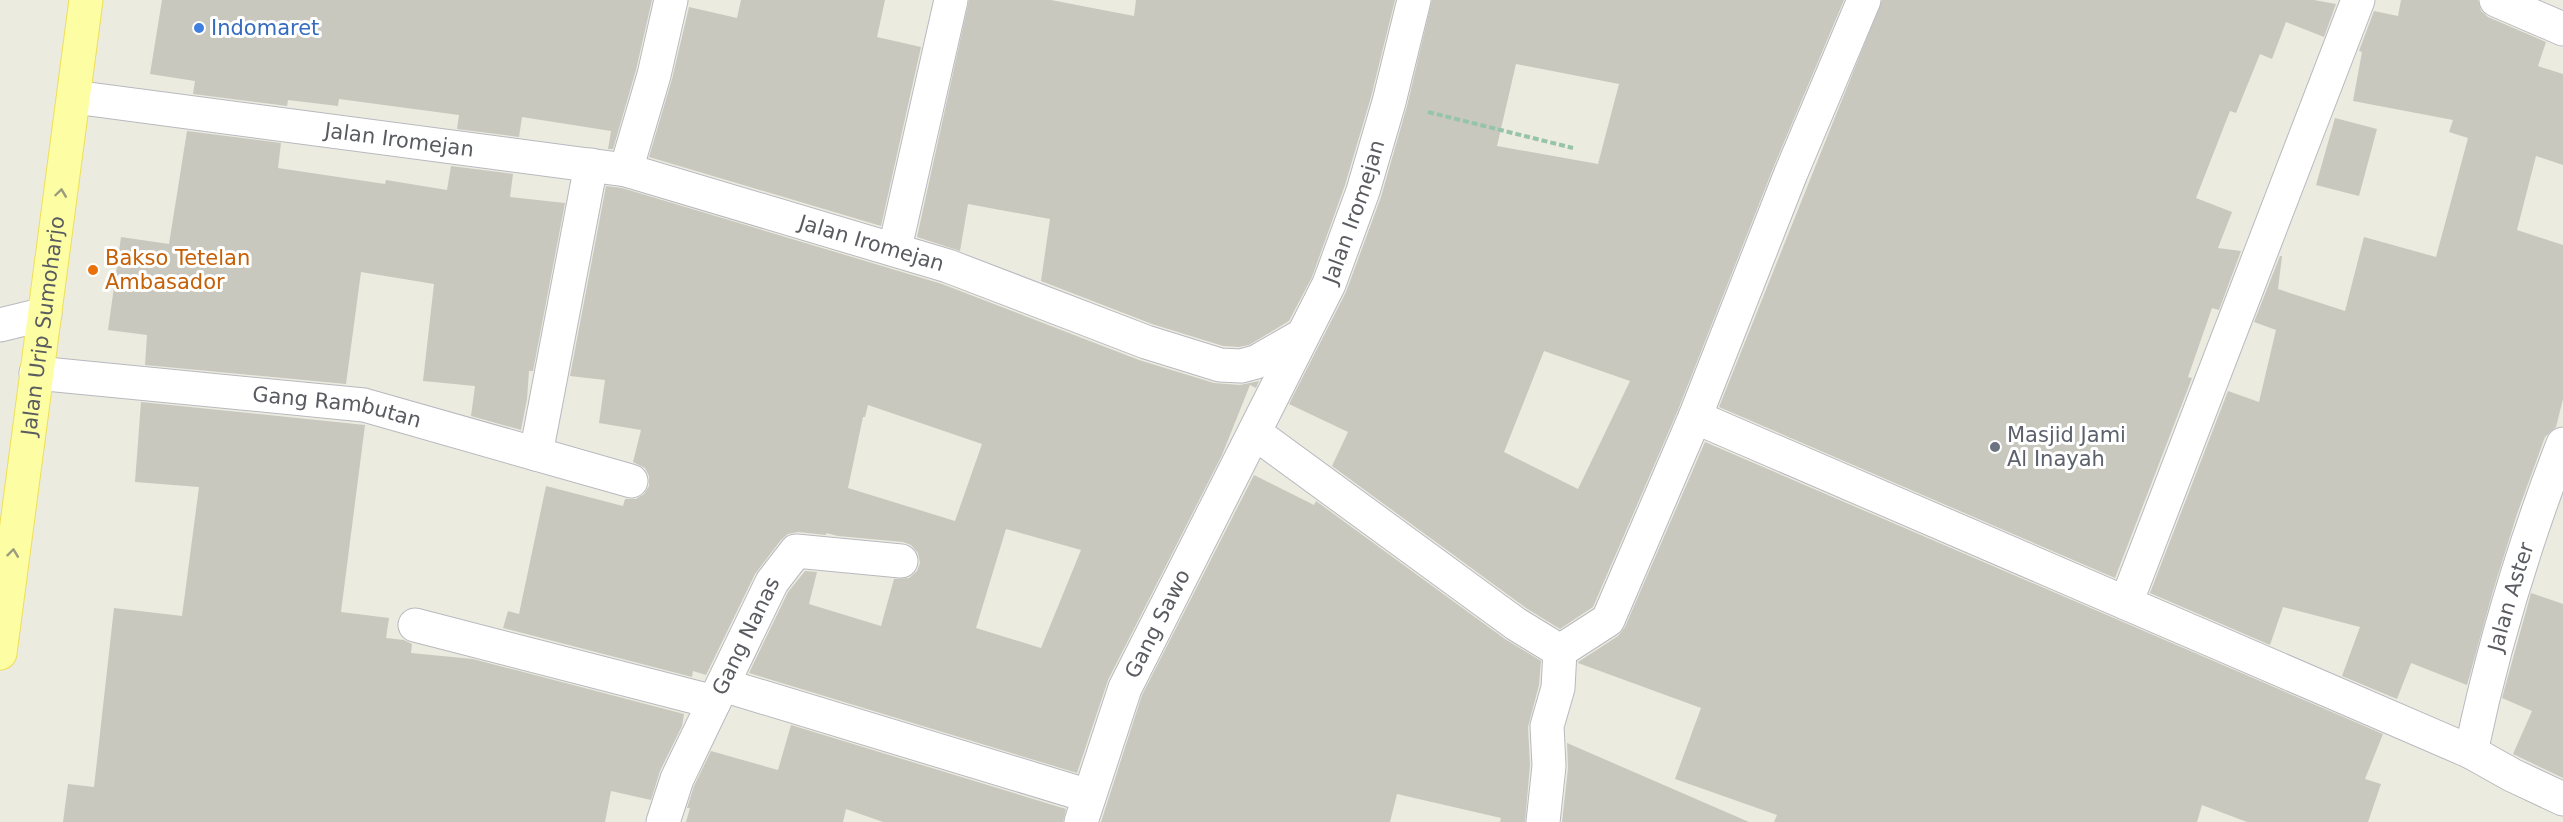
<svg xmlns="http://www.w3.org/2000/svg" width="2563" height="822" viewBox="0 0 2563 822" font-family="'DejaVu Sans',sans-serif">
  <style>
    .building { fill: #c8c8bf; fill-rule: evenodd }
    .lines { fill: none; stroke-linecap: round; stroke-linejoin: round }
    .street-casing { stroke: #b8b9bf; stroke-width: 35 }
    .primary-casing { stroke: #efde56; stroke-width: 35 }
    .path { stroke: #95c4ab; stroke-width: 4; stroke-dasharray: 6 3; stroke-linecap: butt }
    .street { stroke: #fff; stroke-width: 33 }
    .primary { stroke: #fdfea3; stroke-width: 33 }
    .oneway { stroke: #9b9c7b }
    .shop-dot { fill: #3f7fe0; stroke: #fff; stroke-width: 2 }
    .food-dot { fill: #e8710a; stroke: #fff; stroke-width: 2 }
    .worship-dot { fill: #6b7280; stroke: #fff; stroke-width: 2 }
    .labels { text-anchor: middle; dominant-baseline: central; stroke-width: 6; stroke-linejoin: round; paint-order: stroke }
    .shop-label { font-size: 21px; fill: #366cbe; stroke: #fff; text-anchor: start }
    .street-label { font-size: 21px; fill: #595b61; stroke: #fff }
    .food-label { font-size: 21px; fill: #c56008; stroke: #fff; text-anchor: start }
    .worship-label { font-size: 21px; fill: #5b616d; stroke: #fff; text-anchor: start }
  </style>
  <rect width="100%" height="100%" fill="#ecebe0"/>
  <path class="building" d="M 162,0 L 652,0 L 636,70 L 613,149 L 608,149 L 611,131 L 522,117 L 519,137 L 457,129 L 459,115 L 339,99 L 338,106 L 288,100 L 287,106 L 193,94 L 195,81 L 150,74 Z
    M 741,0 L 885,0 L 877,37 L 921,47 L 881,226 L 649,157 L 672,79 L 689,7 L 737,18 Z
    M 969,0 L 1051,0 L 1134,16 L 1136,0 L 1395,0 L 1371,97 L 1345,185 L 1312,277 L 1289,321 L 1249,345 L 1239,347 L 1223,346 L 1152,324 L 1041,281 L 1050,219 L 968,204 L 960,251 L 917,237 Z
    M 1432,0 L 1844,0 L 1774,166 L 1678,410 L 1593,607 L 1560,629 L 1526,608 L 1332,466 L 1348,432 L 1289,404 L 1346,292 L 1381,197 L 1407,106 ZM 1516,64 L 1619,84 L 1598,164 L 1497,146 ZM 1544,351 L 1630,381 L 1578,489 L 1504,452 Z
    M 1882,0 L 2314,0 L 2336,4 L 2324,37 L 2286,22 L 2272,59 L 2260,54 L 2236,113 L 2230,111 L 2196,198 L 2232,212 L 2218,248 L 2241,251 L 2219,310 L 2212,308 L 2188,377 L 2192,378 L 2115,578 L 1719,407 Z
    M 2401,0 L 2478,0 L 2481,11 L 2488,17 L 2546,42 L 2538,66 L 2563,74 L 2563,165 L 2536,156 L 2517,230 L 2563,245 L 2563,399 L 2556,427 L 2545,437 L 2517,514 L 2493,591 L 2467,685 L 2411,663 L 2397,699 L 2342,676 L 2360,627 L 2283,607 L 2270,645 L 2150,593 L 2228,391 L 2259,402 L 2276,330 L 2254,322 L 2280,256 L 2282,256 L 2278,289 L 2345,311 L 2364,237 L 2436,257 L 2468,138 L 2449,132 L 2453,120 L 2353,101 L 2362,52 L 2359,51 L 2374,11 L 2398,16 Z
    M 2335,118 L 2377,129 L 2359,196 L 2316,185 Z
    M 187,131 L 281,143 L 278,168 L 385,184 L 386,180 L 447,190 L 451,166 L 513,174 L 510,197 L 565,203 L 533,371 L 529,371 L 527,399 L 521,430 L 471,416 L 475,386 L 423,381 L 434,284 L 361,272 L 346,384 L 145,365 L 147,335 L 108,330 L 121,237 L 169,244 Z
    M 606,186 L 622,188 L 942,284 L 1139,360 L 1214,383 L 1240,385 L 1259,381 L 1256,388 L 1250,385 L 1222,455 L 1108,680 L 1077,773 L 749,673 L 788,592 L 805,571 L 817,572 L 809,604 L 881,626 L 894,579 L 909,578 L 917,571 L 920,563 L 918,553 L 911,545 L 903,542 L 838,536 L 826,533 L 826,535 L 798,532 L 788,534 L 781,540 L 755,574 L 706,675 L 693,671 L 692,677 L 503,628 L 508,611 L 519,614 L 546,486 L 623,506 L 625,499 L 636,499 L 644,494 L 649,486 L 649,476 L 645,468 L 633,462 L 641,430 L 599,423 L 605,380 L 570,376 ZM 868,405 L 982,444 L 955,521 L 848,488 L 863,417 L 865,417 ZM 1006,529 L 1081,550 L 1041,648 L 976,628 Z
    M 141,402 L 365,425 L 341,612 L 389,618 L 386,638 L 404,640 L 412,644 L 411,653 L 473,659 L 684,714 L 682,726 L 660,771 L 651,800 L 611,791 L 605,822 L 63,822 L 68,784 L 94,787 L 114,608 L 182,616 L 199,487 L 135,482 Z
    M 1705,442 L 2383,734 L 2365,779 L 2381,784 L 2368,822 L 2247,822 L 2202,805 L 2197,822 L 1774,822 L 1777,815 L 1675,779 L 1701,708 L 1578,663 L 1578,662 L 1618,636 L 1625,627 Z
    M 1254,475 L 1314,505 L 1316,501 L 1505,639 L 1541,661 L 1539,685 L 1528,727 L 1530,765 L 1525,822 L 1500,822 L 1501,818 L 1397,794 L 1390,822 L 1101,822 L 1142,695 Z
    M 2531,593 L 2563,604 L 2563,778 L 2513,754 L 2532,711 L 2502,698 Z
    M 791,725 L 1066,809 L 1063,822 L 883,822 L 846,809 L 843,822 L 686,822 L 690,808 L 687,808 L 694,786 L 711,751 L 778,770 Z
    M 1567,743 L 1749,822 L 1562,822 L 1568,768 Z"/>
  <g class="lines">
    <defs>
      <g id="street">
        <path d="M 2496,0 L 2563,29"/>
        <path id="s1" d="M 74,97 L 626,170 L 948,266 L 1146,342 L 1220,365 L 1241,366 L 1256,362 L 1303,335"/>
        <path d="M 626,170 L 654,75 L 671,0"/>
        <path d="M 895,248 L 951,0"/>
        <path d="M 0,325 L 45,314"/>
        <path id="s2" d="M 36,373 L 364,405 L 631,481"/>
        <path d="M 1695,417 L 2471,752 L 2512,775 L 2563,799"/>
        <path d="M 1255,433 L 1516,624 L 1560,651"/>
        <path d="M 536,454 L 591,165"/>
        <path d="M 2126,603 L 2358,0"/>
        <path d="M 415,625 L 714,702"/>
        <path d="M 1560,651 L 1608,620 L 1695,417 L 1791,173 L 1864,0"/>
        <path d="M 723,685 L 1089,796"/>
        <path id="s3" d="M 2471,752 C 2493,647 2524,544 2563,444"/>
        <path id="s4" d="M 663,822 L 677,779 L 772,582 L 796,551 L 901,561"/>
        <path id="s5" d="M 1081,822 L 1125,688 L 1329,284 L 1363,191 L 1389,102 L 1414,0"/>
        <path d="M 1543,822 L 1549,766 L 1547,726 L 1558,688 L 1560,651"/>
      </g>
      <g id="primary">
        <path id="s6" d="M 0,653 L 86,0"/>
      </g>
    </defs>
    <use href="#street" class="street-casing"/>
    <use href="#primary" class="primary-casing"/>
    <path class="path" d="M 1428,112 L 1573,148"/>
    <use href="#street" class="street"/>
    <use href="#primary" class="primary"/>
  </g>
  <defs><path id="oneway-chevron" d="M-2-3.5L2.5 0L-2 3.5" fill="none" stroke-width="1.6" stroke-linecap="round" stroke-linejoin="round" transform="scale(1.5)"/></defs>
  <g class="oneway">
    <use href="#oneway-chevron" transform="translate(61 193) rotate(-82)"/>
    <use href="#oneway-chevron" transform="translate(13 553) rotate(-83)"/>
  </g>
  <circle class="shop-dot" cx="199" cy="28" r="6"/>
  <circle class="food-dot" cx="93" cy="270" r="6"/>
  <circle class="worship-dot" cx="1995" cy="447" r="6"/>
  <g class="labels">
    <g class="shop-label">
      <text x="211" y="28">Indomaret</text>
    </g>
    <g class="street-label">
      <text stroke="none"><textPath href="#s1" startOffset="328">Jalan Iromejan</textPath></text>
      <text stroke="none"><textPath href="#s5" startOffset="670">Jalan Iromejan</textPath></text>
      <text stroke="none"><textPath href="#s1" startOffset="813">Jalan Iromejan</textPath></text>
      <text stroke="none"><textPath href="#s6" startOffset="330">Jalan Urip Sumoharjo</textPath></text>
      <text stroke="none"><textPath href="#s2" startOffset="303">Gang Rambutan</textPath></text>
      <text stroke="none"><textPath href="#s3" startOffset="160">Jalan Aster</textPath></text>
      <text stroke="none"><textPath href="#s5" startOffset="213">Gang Sawo</textPath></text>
      <text stroke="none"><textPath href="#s4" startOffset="204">Gang Nanas</textPath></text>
    </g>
    <g class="food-label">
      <text x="105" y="258">Bakso Tetelan<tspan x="105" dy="24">Ambasador</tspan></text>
    </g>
    <g class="worship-label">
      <text x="2007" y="435">Masjid Jami<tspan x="2007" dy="24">Al Inayah</tspan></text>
    </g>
  </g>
</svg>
